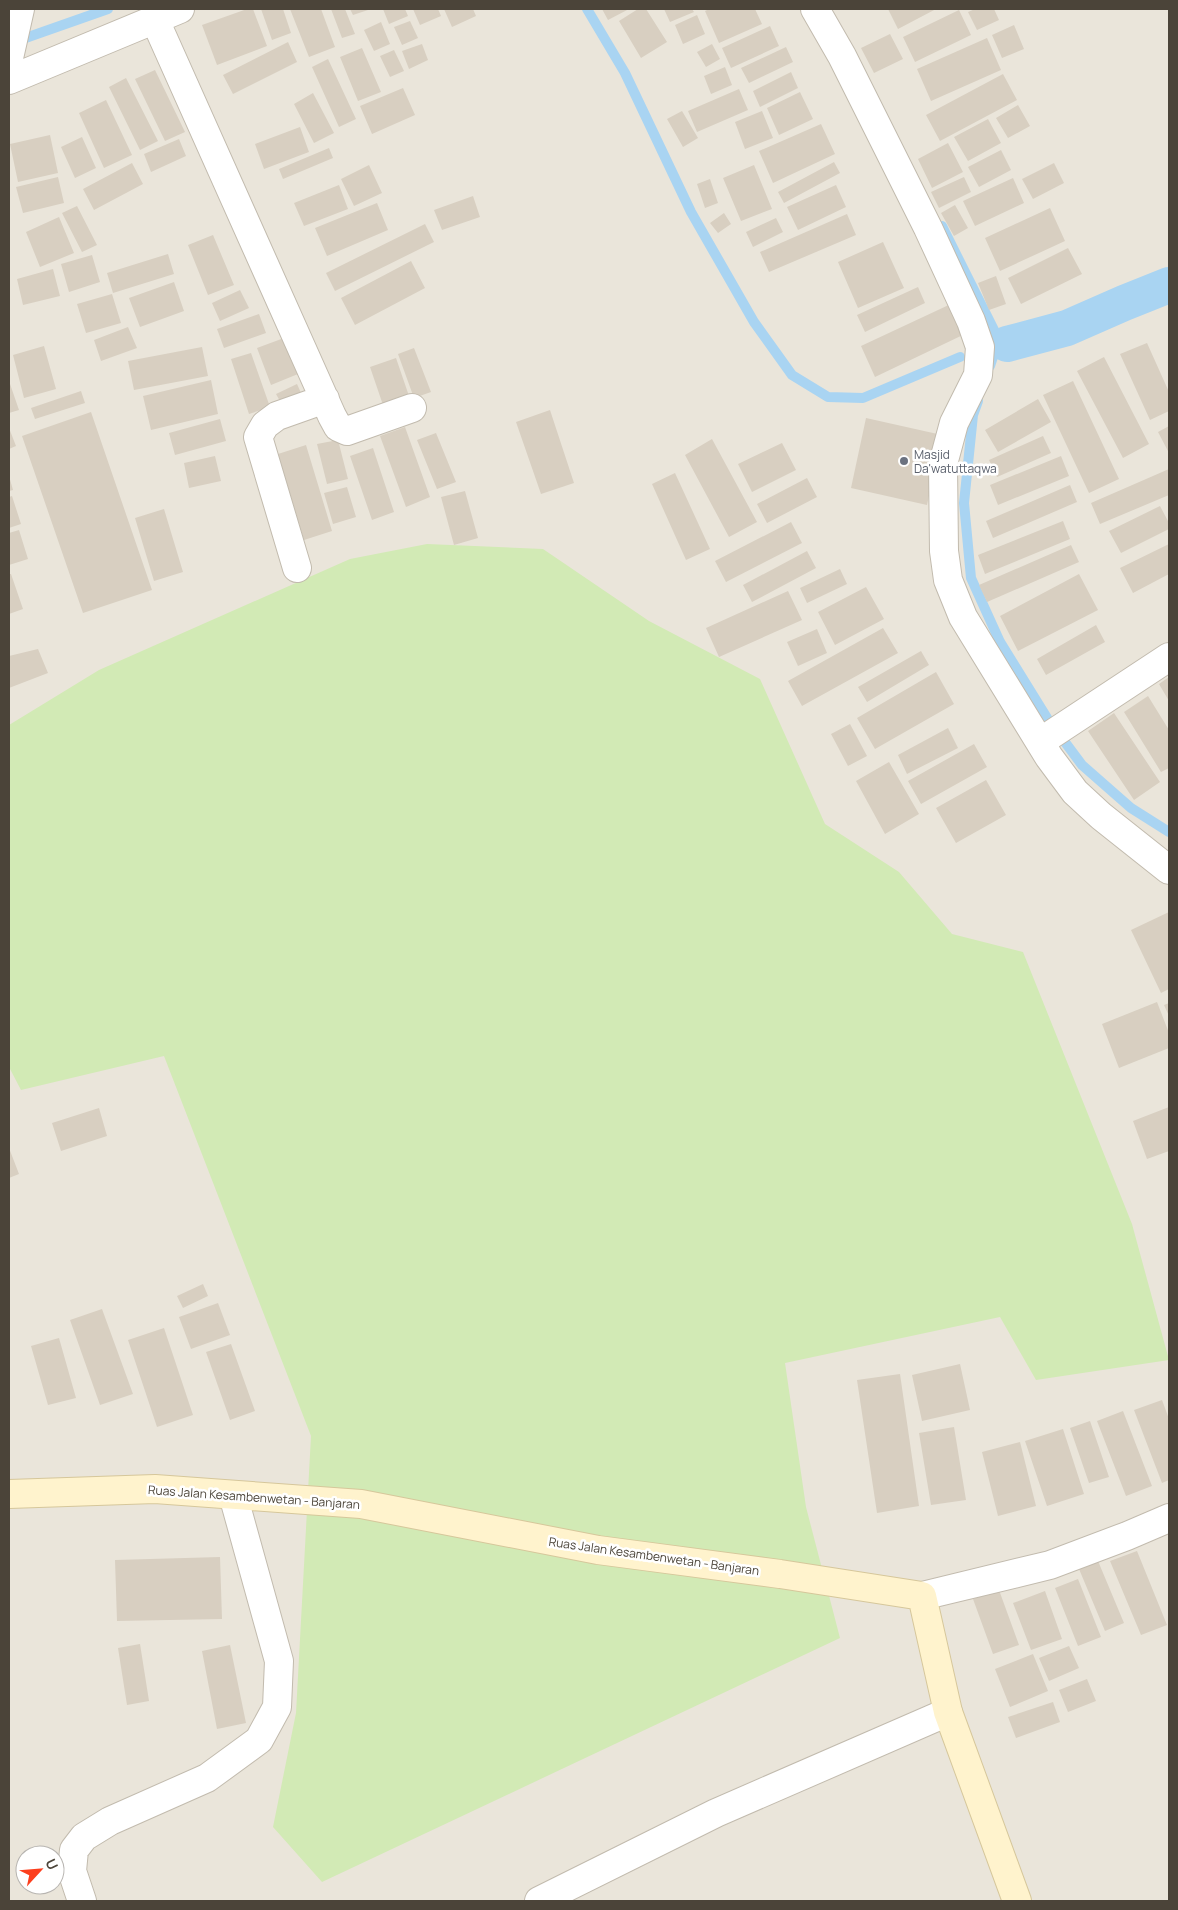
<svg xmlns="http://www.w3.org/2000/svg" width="1178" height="1910" viewBox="0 0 1178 1910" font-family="Manrope,sans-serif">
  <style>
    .residential { fill: #eae5da; fill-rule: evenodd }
    .green { fill: #d2eab5 }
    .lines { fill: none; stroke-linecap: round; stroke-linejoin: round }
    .stream { stroke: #a9d4f2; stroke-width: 10 }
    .canal { stroke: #a9d4f2; stroke-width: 36 }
    .building { fill: #d8cfc1 }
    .minor-casing { stroke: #c2bbae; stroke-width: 30 }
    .secondary-casing { stroke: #d6c79b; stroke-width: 30 }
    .minor { stroke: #fff; stroke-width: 28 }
    .secondary { stroke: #fff3cd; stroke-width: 28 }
    .worship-dot { fill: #6b7280; stroke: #fff; stroke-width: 2 }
    .labels { text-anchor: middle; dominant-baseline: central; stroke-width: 5; stroke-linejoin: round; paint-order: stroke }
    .worship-label { font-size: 12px; fill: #5b616d; stroke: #fff; text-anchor: start }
    .street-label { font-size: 12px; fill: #4b4439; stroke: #fff }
  </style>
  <rect width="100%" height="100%" fill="#f6f3ec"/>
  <path class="residential" d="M 9,9 L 1169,9 L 1169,1901 L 9,1901 ZM 25,1855 L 55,1855 L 55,1885 L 25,1885 Z"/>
  <path class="green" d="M 427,544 L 543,549 L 649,621 L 760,679 L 825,824 L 899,872 L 952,934 L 1023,952 L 1132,1224 L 1169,1360 L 1036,1380 L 1000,1317 L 785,1363 L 806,1507 L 840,1638 L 322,1882 L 273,1827 L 296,1713 L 311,1436 L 164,1056 L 21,1090 L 9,1067 L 9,725 L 99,670 L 350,559 Z"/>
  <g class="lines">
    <path class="stream" d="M 587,9 L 625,73 L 691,212 L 754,322 L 792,375 L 828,397 L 863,398 L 960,357
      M 17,41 L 108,9
      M 942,226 L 994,330 L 996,348 L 990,366
      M 978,401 L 973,415 L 964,503 L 971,578 L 1000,642 L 1047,718 L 1082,765 L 1131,808 L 1169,832"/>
    <path class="canal" d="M 1007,344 L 1067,328 L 1124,303 L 1169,285"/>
  </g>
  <path class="building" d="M 247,9 L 253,9 L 267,46 L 217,65 L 202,25 Z
    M 261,9 L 283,9 L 291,33 L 272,40 Z
    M 290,9 L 321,9 L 335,47 L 309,57 Z
    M 331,9 L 345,9 L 355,34 L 342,38 Z
    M 350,9 L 371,9 L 353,15 Z
    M 383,9 L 405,9 L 408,16 L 389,24 Z
    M 413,9 L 438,9 L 441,16 L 420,25 Z
    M 444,9 L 473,9 L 476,16 L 452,27 Z
    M 602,9 L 629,9 L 608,20 Z
    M 638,9 L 646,9 L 667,42 L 641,58 L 619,21 Z
    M 664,9 L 692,9 L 694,12 L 670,22 Z
    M 709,9 L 755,9 L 762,24 L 719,43 L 705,11 Z
    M 888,9 L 936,9 L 898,29 Z
    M 975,9 L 994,9 L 999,20 L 977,30 L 968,12 Z
    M 959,10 L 971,35 L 915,62 L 903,37 Z
    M 697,15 L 705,34 L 683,44 L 675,25 Z
    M 410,21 L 418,38 L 402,45 L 394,27 Z
    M 381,22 L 390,44 L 374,51 L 364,30 Z
    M 1014,25 L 1024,49 L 1002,58 L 992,35 Z
    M 770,26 L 779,46 L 731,68 L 722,48 Z
    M 890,34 L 903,59 L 874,73 L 861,48 Z
    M 987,38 L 1001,70 L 931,101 L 917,69 Z
    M 288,42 L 297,62 L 233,94 L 223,75 Z
    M 422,44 L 428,60 L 409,69 L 402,51 Z
    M 712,44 L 720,59 L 706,67 L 697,52 Z
    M 786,47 L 793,62 L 749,83 L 741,68 Z
    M 362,48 L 381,92 L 358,101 L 340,57 Z
    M 394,50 L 404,71 L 390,77 L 380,56 Z
    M 328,59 L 356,119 L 339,127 L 312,67 Z
    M 725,67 L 732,85 L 711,94 L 704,76 Z
    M 155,70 L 185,132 L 165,141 L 135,79 Z
    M 791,72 L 798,88 L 760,107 L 753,91 Z
    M 1003,74 L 1017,100 L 940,141 L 926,115 Z
    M 126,78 L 158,141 L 140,150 L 109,87 Z
    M 403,88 L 415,115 L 372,134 L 360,106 Z
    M 739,89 L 748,110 L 697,132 L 688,111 Z
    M 800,92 L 813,119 L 779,135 L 767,108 Z
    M 313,93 L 334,133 L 314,143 L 294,104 Z
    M 106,100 L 132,155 L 104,168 L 79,113 Z
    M 1018,105 L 1030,126 L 1008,138 L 996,118 Z
    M 682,111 L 698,138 L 683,147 L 667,119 Z
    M 762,111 L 773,138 L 745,149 L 735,122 Z
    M 988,119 L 1001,143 L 968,161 L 954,137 Z
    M 821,124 L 835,154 L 773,183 L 759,151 Z
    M 300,127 L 309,152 L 264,169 L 255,144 Z
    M 50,135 L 58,173 L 18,182 L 10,144 Z
    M 82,137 L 96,168 L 75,178 L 61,147 Z
    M 179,139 L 186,156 L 151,172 L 144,154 Z
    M 948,143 L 963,172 L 932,188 L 918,159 Z
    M 329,148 L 333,158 L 283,179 L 279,169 Z
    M 1001,150 L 1011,170 L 979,187 L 968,167 Z
    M 834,162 L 840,173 L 784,203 L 778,192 Z
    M 132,163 L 143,184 L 94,210 L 83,189 Z
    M 1054,163 L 1064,183 L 1033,199 L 1022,179 Z
    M 369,165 L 382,193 L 354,206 L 341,179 Z
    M 754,165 L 772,209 L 741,221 L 723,178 Z
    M 58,177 L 64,203 L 23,213 L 16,187 Z
    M 964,177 L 971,192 L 939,208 L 931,192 Z
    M 1013,178 L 1024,203 L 975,226 L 963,201 Z
    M 710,179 L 718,203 L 705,208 L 697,184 Z
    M 339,185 L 348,209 L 304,226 L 294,203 Z
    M 836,185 L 846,207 L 798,230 L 787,207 Z
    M 473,196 L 480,217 L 442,230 L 434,210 Z
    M 377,203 L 388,230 L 327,256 L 315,228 Z
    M 955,205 L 968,228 L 954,236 L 941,213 Z
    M 77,206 L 97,245 L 82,252 L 62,213 Z
    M 1050,208 L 1065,241 L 1000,271 L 985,238 Z
    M 724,213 L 731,224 L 718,233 L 710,223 Z
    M 847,214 L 856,235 L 769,272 L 760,252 Z
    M 59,217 L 74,253 L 40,267 L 26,232 Z
    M 776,218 L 783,232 L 753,247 L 746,232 Z
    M 425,224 L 434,242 L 335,291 L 326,273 Z
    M 213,235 L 234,285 L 208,295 L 188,245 Z
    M 883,242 L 904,288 L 858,308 L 838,262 Z
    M 1068,248 L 1082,274 L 1021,304 L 1008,278 Z
    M 168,254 L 174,274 L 113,293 L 107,273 Z
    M 92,255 L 100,282 L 69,292 L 61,264 Z
    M 411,261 L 425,288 L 355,325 L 341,298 Z
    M 53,269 L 60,296 L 23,305 L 17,279 Z
    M 996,276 L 1006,304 L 989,310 L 978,283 Z
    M 174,282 L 184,311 L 140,327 L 129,298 Z
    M 918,287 L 925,303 L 865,332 L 857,315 Z
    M 240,290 L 249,308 L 220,321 L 212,303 Z
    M 112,294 L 121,323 L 86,333 L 77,304 Z
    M 953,303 L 967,333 L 875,377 L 861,346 Z
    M 259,314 L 266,333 L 224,348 L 217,329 Z
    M 128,327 L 137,348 L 101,361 L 94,340 Z
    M 284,338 L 298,374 L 271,385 L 257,348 Z
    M 1147,343 L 1169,392 L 1169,411 L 1150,420 L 1120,354 Z
    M 44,346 L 56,389 L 24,398 L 13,355 Z
    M 202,347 L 208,376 L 134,390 L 128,361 Z
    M 414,348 L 431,392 L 414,398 L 398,354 Z
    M 251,353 L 270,407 L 249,414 L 231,359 Z
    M 1104,357 L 1149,444 L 1123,458 L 1077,371 Z
    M 396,358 L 409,396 L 383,405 L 370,367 Z
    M 211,380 L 218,414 L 151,430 L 143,396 Z
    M 9,381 L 19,410 L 9,413 Z
    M 1073,381 L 1119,479 L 1089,493 L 1043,395 Z
    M 297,384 L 301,393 L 281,403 L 276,394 Z
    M 81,391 L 85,403 L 35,419 L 31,408 Z
    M 1038,399 L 1051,422 L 998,452 L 985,430 Z
    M 550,410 L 574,483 L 541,494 L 516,422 Z
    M 91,412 L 152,590 L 83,613 L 22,436 Z
    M 866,418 L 942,435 L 927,505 L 851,488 Z
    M 220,419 L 226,441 L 175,455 L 169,433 Z
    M 1169,426 L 1169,453 L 1158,432 Z
    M 405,427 L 430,497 L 406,507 L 380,436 Z
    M 9,428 L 16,446 L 9,449 Z
    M 436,433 L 456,482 L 437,489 L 417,440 Z
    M 1043,436 L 1051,453 L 997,477 L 989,460 Z
    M 712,439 L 757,522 L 729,537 L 685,455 Z
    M 338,440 L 348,479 L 327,484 L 317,444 Z
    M 782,443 L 796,470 L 752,492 L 738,464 Z
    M 306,445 L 332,531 L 304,540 L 278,454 Z
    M 373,448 L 394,512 L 372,520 L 350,456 Z
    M 215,456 L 221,481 L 189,488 L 184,463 Z
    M 1061,456 L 1069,476 L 998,505 L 990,485 Z
    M 1169,469 L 1169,495 L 1100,524 L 1091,503 Z
    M 675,473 L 710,549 L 686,560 L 652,484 Z
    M 9,476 L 13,490 L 9,491 Z
    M 807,478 L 817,497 L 767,523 L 757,504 Z
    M 1070,485 L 1077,502 L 993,538 L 986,521 Z
    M 347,487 L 356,517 L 333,524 L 324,493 Z
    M 465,491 L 478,538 L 454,545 L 441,497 Z
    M 12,496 L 21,524 L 9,528 L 9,497 Z
    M 1160,506 L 1169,523 L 1169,529 L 1121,553 L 1109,531 Z
    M 164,509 L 183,572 L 154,581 L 135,518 Z
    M 1063,521 L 1070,539 L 985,574 L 978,555 Z
    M 791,522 L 802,543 L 726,582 L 715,561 Z
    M 19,530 L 28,559 L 9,565 L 9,533 Z
    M 1169,544 L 1169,574 L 1133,593 L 1120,568 Z
    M 1071,545 L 1079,562 L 987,602 L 979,585 Z
    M 807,551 L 816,568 L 752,602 L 743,585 Z
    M 840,569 L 847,584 L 807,603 L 800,588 Z
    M 9,574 L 11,574 L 23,609 L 9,614 Z
    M 1079,574 L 1098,610 L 1018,651 L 1000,616 Z
    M 866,587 L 884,619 L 835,645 L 818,612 Z
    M 788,591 L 802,620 L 719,657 L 706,628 Z
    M 1096,625 L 1105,642 L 1046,675 L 1037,659 Z
    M 883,628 L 898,653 L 802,706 L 788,681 Z
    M 817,629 L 827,653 L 798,666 L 787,642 Z
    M 38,649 L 48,673 L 9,688 L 9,656 Z
    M 921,651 L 929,665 L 867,702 L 858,687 Z
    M 936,672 L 954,704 L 875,749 L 857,718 Z
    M 1169,677 L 1169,701 L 1159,684 Z
    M 1148,696 L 1169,730 L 1169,768 L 1161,772 L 1124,712 Z
    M 1114,713 L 1160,782 L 1134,800 L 1088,731 Z
    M 850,724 L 867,756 L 848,766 L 831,734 Z
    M 948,728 L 958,748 L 907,774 L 898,755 Z
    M 974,744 L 987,767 L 921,804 L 908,781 Z
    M 889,762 L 919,814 L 885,834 L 856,781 Z
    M 986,780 L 1006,815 L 956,843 L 936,808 Z
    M 1169,912 L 1169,989 L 1161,993 L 1131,930 Z
    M 1157,1002 L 1169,1033 L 1169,1048 L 1119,1068 L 1102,1024 Z
    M 1169,1003 L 1169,1016 L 1164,1005 Z
    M 1169,1107 L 1169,1151 L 1147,1159 L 1133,1121 Z
    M 99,1108 L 107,1136 L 61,1151 L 52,1123 Z
    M 9,1148 L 19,1174 L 9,1178 Z
    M 203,1284 L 208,1296 L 183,1308 L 177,1296 Z
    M 218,1303 L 230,1335 L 191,1349 L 179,1317 Z
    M 102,1309 L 133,1394 L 100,1405 L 70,1320 Z
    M 164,1328 L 193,1415 L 157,1427 L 128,1340 Z
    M 59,1338 L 76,1398 L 48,1405 L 31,1346 Z
    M 231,1344 L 255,1411 L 230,1420 L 206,1352 Z
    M 960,1364 L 970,1410 L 922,1421 L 912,1375 Z
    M 900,1374 L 919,1506 L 877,1513 L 857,1380 Z
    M 1162,1400 L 1169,1419 L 1169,1480 L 1162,1483 L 1134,1410 Z
    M 1123,1411 L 1152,1486 L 1126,1496 L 1097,1421 Z
    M 1090,1421 L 1109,1477 L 1089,1483 L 1070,1428 Z
    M 954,1427 L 966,1500 L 931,1505 L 919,1433 Z
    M 1063,1429 L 1084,1494 L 1047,1506 L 1025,1441 Z
    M 1020,1442 L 1036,1506 L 998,1516 L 982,1452 Z
    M 1137,1551 L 1167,1625 L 1141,1635 L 1110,1561 Z
    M 220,1557 L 222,1619 L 117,1621 L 115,1560 Z
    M 1098,1561 L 1124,1623 L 1105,1631 L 1079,1569 Z
    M 1078,1579 L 1101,1637 L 1078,1646 L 1055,1588 Z
    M 999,1590 L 1019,1645 L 993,1654 L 973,1599 Z
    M 1045,1591 L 1062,1639 L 1031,1650 L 1013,1603 Z
    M 140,1644 L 149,1701 L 127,1705 L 118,1648 Z
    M 230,1645 L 246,1723 L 217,1729 L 202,1651 Z
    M 1069,1646 L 1079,1668 L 1049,1681 L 1039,1658 Z
    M 1033,1654 L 1048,1691 L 1010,1707 L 995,1669 Z
    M 1087,1679 L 1096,1701 L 1068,1712 L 1059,1690 Z
    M 1053,1702 L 1060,1722 L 1016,1738 L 1008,1717 Z"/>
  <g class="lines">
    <defs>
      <path id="minor" d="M 815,9 L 842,56 L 928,228 L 971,321 L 980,347 L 978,375 L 954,423 L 943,464 L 944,551 L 948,580 L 963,617 L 1049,757 L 1075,792 L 1101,816 L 1169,870
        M 155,20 L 332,416 L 338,427 L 347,431 L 412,408
        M 9,58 L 20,9
        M 9,80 L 180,9
        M 297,568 L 258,437 L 265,425 L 277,416 L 325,399
        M 1040,742 L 1169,657
        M 922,1596 L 1050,1565 L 1127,1536 L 1169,1518
        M 82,1901 L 72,1871 L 74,1850 L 84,1837 L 110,1821 L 207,1778 L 259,1740 L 277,1707 L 279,1661 L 233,1495
        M 539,1901 L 716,1813 L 948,1712"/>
      <path id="secondary" d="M 9,1494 L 155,1489 L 361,1504 L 598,1550 L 780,1574 L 922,1596 L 948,1712 L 1017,1901"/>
    </defs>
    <use href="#minor" class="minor-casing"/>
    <use href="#secondary" class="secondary-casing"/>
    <use href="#minor" class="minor"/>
    <use href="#secondary" class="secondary"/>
  </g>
  <circle class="worship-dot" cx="904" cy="461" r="5"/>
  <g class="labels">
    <g class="worship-label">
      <text x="914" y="454">Masjid<tspan x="914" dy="14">Da'watuttaqwa</tspan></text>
    </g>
    <g class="street-label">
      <text transform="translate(254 1497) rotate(4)">Ruas Jalan Kesambenwetan - Banjaran</text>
      <text transform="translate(654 1556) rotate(8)">Ruas Jalan Kesambenwetan - Banjaran</text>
    </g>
  </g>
  <rect width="1178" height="1910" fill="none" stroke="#4b4439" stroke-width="20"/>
  <g transform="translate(40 1870) rotate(64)"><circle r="24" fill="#ffffff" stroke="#b7b4b0"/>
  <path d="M0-4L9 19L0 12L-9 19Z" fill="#fc3f1d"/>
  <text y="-8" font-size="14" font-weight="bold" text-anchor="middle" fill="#4b4439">U</text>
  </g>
</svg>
